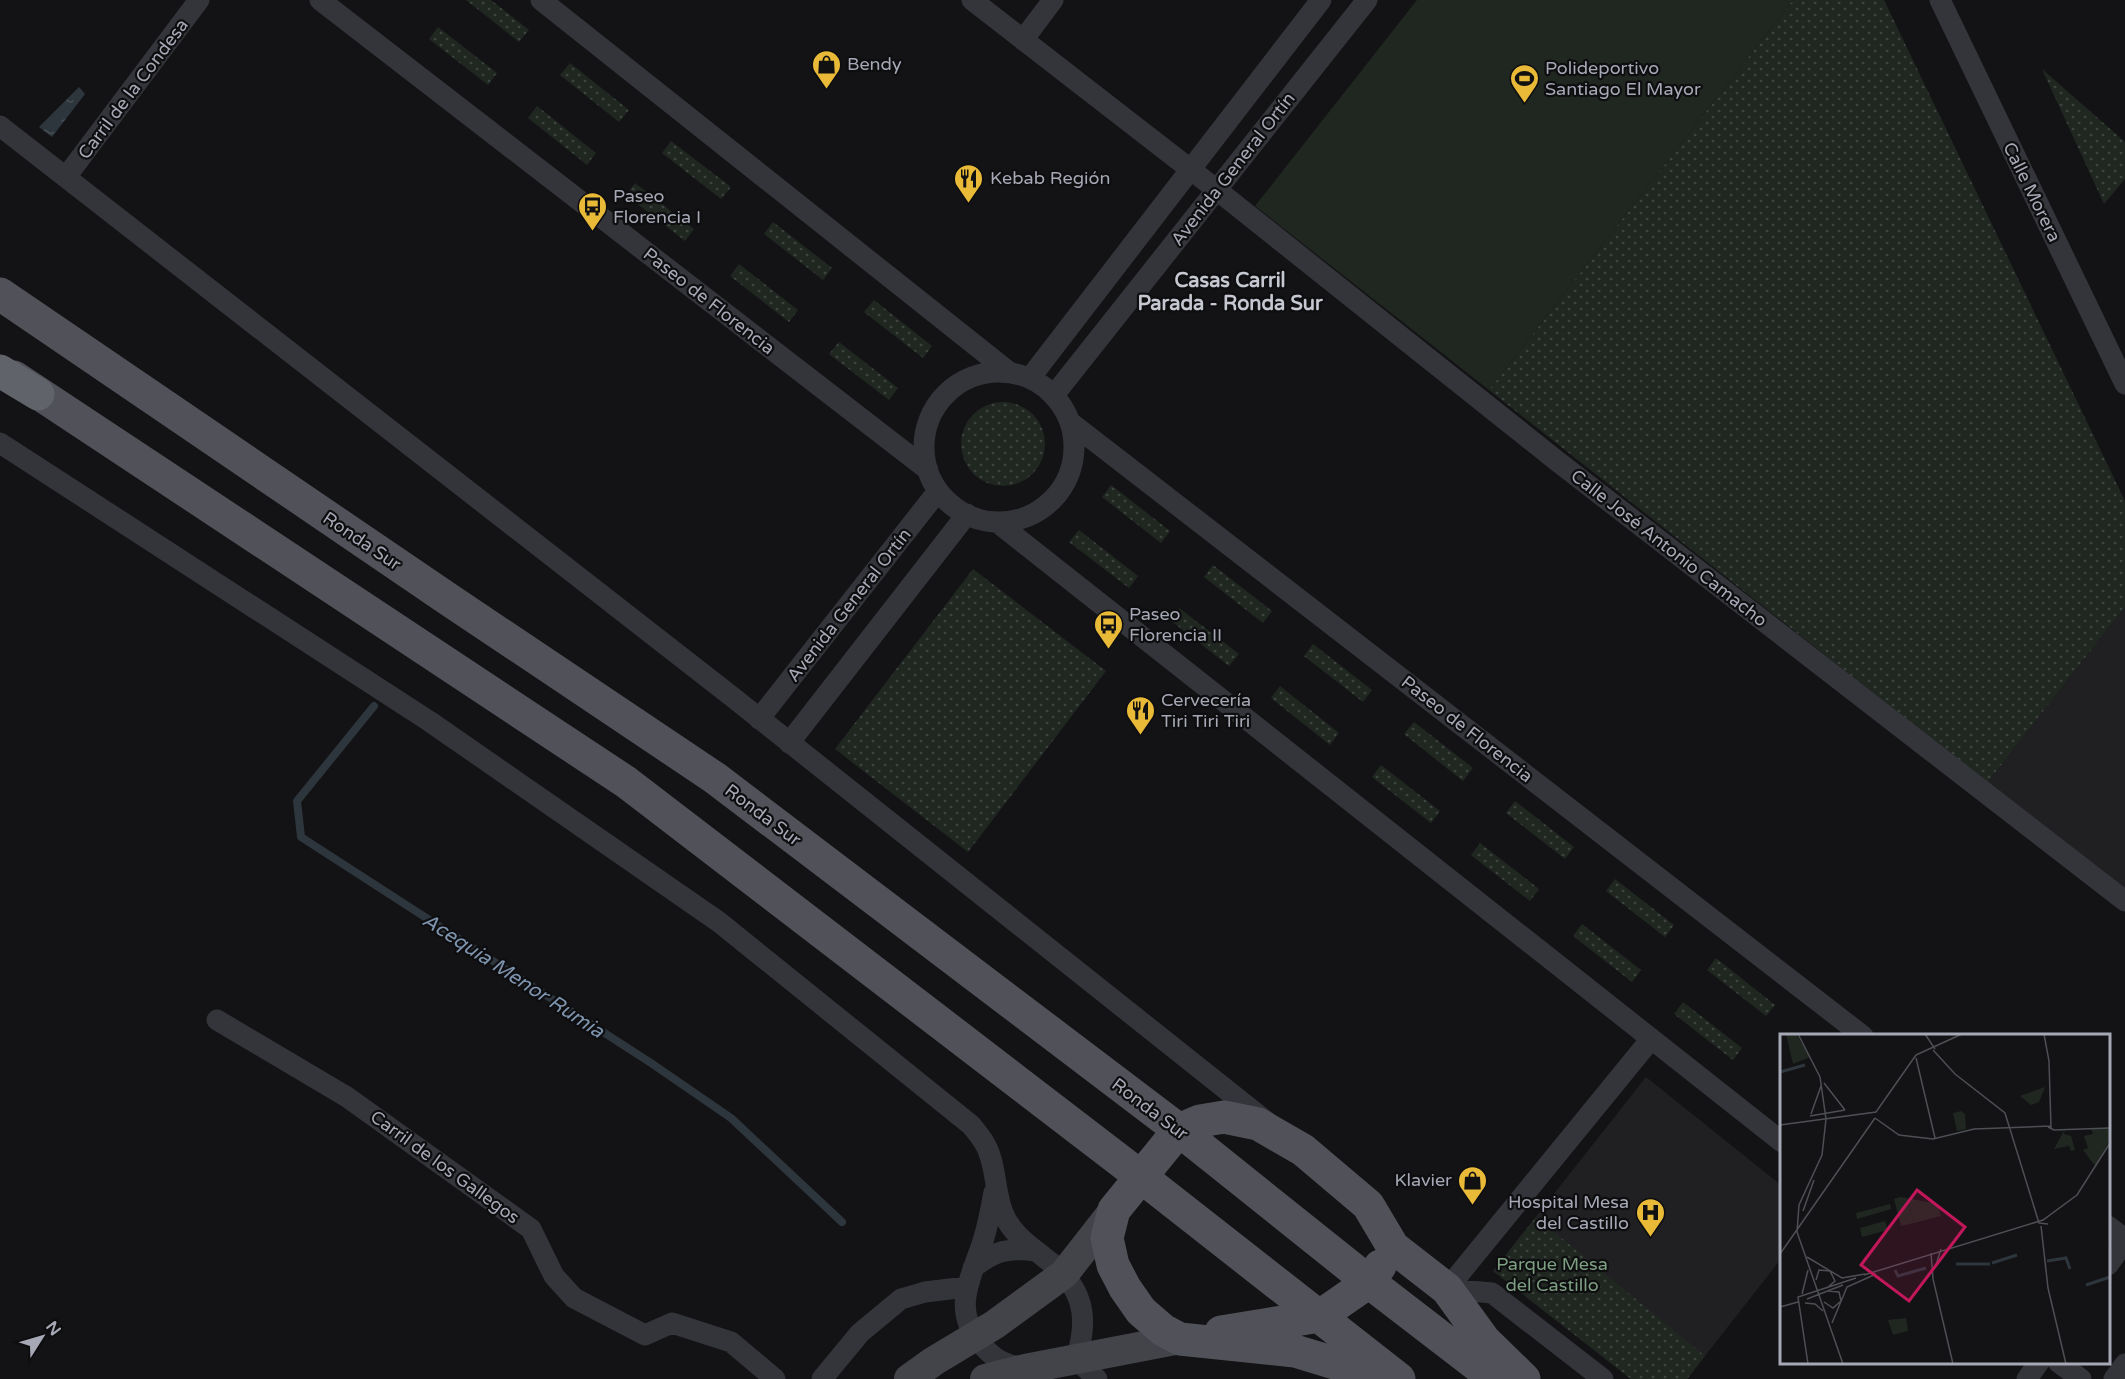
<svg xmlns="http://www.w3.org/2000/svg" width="2125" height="1379" viewBox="0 0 2125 1379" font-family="'Varela Round',sans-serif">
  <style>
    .built { fill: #201f22 }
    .grass { fill: url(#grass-dots) }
    .pitch { fill: #202721 }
    .water { fill: url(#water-ripples) }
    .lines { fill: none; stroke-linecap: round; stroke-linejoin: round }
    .stream { stroke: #2d353d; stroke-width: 8 }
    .street { stroke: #34353a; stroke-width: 21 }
    .secondary { stroke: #43444a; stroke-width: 30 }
    .primary { stroke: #515259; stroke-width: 33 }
    .highway { stroke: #61636a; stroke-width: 33 }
    .labels { text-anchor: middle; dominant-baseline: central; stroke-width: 4.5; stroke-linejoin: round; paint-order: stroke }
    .poi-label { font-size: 18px; fill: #a6a9b5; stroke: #0e0e10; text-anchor: start }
    .street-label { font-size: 18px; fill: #a6a9b5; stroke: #0e0e10 }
    .park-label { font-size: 18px; fill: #7d9f82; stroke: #0e0e10 }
    .neighbourhood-label { font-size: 20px; font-weight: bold; fill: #c6c8d1; stroke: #0e0e10 }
    .water-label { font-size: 20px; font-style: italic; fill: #7e94ae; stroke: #0e0e10 }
    .inset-river { fill: none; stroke: #2d353d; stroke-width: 3 }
    .inset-road { fill: none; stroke: #4e4f55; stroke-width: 1.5 }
    .view { fill: #c2185b; fill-opacity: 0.15; stroke: #c2185b; stroke-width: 3 }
    .inset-edge { fill: none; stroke: #a6a9b5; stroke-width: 3 }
  </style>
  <defs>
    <pattern id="grass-dots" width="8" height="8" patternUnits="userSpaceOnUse" patternTransform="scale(1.5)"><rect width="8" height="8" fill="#202721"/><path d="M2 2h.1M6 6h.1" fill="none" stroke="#3d443f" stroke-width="1.8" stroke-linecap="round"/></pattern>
    <pattern id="water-ripples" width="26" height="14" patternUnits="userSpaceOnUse" patternTransform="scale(1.5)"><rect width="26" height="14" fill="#2d353d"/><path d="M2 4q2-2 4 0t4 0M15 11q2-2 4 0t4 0" fill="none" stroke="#484f57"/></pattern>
  </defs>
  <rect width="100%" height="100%" fill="#131315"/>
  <path class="built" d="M 2125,607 L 2125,889 L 1987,783 Z
    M 1646,1077 L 1781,1185 L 1781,1259 L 1687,1379 L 1631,1379 L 1493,1271 Z"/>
  <path class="grass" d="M 466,0 L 491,0 L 529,30 L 519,42 Z
    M 1793,0 L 1884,0 L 2125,501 L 2125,607 L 1987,783 L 1489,390 Z
    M 438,27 L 497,73 L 488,85 L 429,39 Z
    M 570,63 L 629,110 L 619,122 L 560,75 Z
    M 2042,69 L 2125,142 L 2125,179 L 2104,204 Z
    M 537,106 L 596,153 L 587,165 L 528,118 Z
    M 671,141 L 731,187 L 721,199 L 662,153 Z
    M 635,183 L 694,229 L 685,241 L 626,195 Z
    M 773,222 L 832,268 L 823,280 L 764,234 Z
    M 739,264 L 798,310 L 789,322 L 730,276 Z
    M 874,300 L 932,346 L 923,358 L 864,312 Z
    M 839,342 L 898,388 L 889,400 L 829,354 Z
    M961 444a42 42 0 1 1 84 0a42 42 0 1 1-84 0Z
    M 1111,485 L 1170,531 L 1161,543 L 1102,497 Z
    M 1079,530 L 1138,576 L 1129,588 L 1069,542 Z
    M 1213,565 L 1272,611 L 1263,623 L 1204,577 Z
    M 973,569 L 1106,671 L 968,852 L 835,749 Z
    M 1179,608 L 1239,654 L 1229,666 L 1170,620 Z
    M 1313,644 L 1372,690 L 1363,702 L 1304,656 Z
    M 1280,686 L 1339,733 L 1330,745 L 1271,698 Z
    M 1414,722 L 1473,768 L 1463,781 L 1404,734 Z
    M 1381,765 L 1440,811 L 1431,823 L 1372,777 Z
    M 1515,801 L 1574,847 L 1565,859 L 1506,813 Z
    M 1480,843 L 1539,889 L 1530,901 L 1471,855 Z
    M 1615,879 L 1674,925 L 1665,937 L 1606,891 Z
    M 1582,924 L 1641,970 L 1632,982 L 1573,936 Z
    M 1716,958 L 1775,1005 L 1766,1016 L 1707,970 Z
    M 1683,1002 L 1742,1048 L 1733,1060 L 1674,1014 Z
    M 1536,1217 L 1705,1356 L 1687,1379 L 1631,1379 L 1493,1271 Z"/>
  <path class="pitch" d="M 1417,0 L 1793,0 L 1489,390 L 1255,206 Z"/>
  <path class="water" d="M 79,87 L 85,94 L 52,137 L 39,127 Z"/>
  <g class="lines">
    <path class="stream" d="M 374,706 L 297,801 L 301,837 L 651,1063 L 731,1118 L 842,1222"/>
    <path class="street" d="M 320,0 L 928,470
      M 541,0 L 1009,372
      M 972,0 L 1217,190 L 1557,461 L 2125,901
      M 1940,0 L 2125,384
      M 1023,40 L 1053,0
      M 0,126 L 735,699 L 1267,1122
      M 66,177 L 199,0
      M924 447a75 75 0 1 1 150 0a75 75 0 1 1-150 0Z
      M 1030,378 L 1321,0
      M 1054,395 L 1367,0
      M 1070,422 L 1863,1036
      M 0,443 L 429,721 L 719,922 L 971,1125 C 976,1131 981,1137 985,1144 C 997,1165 994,1193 1004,1215 C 1013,1235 1029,1245 1045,1258 C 1083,1286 1090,1316 1076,1359 L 1097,1379
      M 997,522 L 1782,1142
      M 759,719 L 938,491
      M 789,743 L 967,514
      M 217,1020 L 347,1097 L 531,1229 L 554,1276 L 574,1298 L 645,1335 L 672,1323 L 731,1342 L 775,1379
      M 994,1192 C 991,1209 988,1225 983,1241 C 971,1279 951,1309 981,1344 C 995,1360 1003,1364 1023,1368
      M 2108,1226 L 2125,1239
      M 2108,1265 L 2125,1241
      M 973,1268 C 994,1251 1009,1247 1036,1251
      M 1447,1289 L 1651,1039
      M 1447,1289 L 1492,1293 L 1603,1379
      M 2058,1362 L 2081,1379
      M 822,1379 L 860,1333 L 901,1299 L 925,1292 L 966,1287
      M 2027,1379 L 2039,1362
      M 2114,1379 L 2125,1364"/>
    <path class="secondary" d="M 909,1379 L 934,1361 L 994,1325 L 1064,1274 L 1114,1210
      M 985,1379 L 1025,1369 L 1180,1339"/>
    <path class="primary" d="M 0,294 L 448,599 L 715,778 L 1179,1130 L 1369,1282 L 1495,1379
      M 14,377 L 626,782 L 1140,1176 L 1399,1379
      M 1221,1332 L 1320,1316 L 1369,1282 L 1380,1266
      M 1379,1379 L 1361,1371 L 1295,1351 L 1180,1339 L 1163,1330 L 1141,1311 L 1125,1288 L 1113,1265 L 1107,1238 L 1114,1210 L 1179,1130 L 1200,1121 L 1224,1117 L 1258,1124 L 1303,1150 L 1368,1205 L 1393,1247 L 1447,1289 L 1484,1340 L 1524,1379"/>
    <path class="highway" d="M 0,371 L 38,394"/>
  </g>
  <defs>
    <symbol id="shop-pin" viewBox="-11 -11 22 30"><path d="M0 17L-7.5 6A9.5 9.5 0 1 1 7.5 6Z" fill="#e9ba37" stroke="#0e0e10"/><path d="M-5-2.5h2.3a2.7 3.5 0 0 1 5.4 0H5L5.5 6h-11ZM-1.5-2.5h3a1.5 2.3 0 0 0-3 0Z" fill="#111"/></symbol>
    <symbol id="stadium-pin" viewBox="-11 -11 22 30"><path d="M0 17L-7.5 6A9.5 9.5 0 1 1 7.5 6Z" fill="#e9ba37" stroke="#0e0e10"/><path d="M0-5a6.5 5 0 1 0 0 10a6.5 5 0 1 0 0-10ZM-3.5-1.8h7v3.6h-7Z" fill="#111"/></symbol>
    <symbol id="restaurant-pin" viewBox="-11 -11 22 30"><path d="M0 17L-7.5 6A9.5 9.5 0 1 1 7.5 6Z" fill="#e9ba37" stroke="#0e0e10"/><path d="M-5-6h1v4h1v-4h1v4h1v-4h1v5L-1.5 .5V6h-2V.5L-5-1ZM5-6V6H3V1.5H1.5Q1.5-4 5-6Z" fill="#111"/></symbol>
    <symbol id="bus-pin" viewBox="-11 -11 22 30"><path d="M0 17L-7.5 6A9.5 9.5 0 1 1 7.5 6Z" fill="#e9ba37" stroke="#0e0e10"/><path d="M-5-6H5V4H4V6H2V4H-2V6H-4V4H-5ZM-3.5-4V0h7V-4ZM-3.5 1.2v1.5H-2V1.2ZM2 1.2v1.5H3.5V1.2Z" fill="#111"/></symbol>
    <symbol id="hospital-pin" viewBox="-11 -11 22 30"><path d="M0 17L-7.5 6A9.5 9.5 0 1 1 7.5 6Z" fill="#e9ba37" stroke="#0e0e10"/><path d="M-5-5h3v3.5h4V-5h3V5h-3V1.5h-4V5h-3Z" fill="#111"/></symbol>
  </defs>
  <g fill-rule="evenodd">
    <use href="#shop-pin" x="810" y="48" width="33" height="45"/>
    <use href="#stadium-pin" x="1508" y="62" width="33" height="45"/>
    <use href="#restaurant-pin" x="952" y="162" width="33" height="45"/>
    <use href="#bus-pin" x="576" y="190" width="33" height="45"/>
    <use href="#bus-pin" x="1092" y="608" width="33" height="45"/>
    <use href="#restaurant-pin" x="1124" y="694" width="33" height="45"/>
    <use href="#shop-pin" x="1456" y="1164" width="33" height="45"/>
    <use href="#hospital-pin" x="1634" y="1196" width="33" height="45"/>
  </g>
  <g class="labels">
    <g class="poi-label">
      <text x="847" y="64">Bendy</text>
      <text x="1545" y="68">Polideportivo<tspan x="1545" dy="21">Santiago El Mayor</tspan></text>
      <text x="990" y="178">Kebab Región</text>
      <text x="613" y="196">Paseo<tspan x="613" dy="21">Florencia I</tspan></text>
      <text x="1129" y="614">Paseo<tspan x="1129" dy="21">Florencia II</tspan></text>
      <text x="1161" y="700">Cervecería<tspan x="1161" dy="21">Tiri Tiri Tiri</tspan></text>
      <text x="1452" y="1180" text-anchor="end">Klavier</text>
      <text x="1629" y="1202" text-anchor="end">Hospital Mesa<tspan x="1629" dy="21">del Castillo</tspan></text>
    </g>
    <g class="street-label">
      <text transform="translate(133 89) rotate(-53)">Carril de la Condesa</text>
      <text transform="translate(1233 169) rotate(-52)">Avenida General Ortín</text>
      <text transform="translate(2032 192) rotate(64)">Calle Morera</text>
      <text transform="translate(709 301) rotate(38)">Paseo de Florencia</text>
      <text transform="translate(362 541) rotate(34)">Ronda Sur</text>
      <text transform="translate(1669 548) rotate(38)">Calle José Antonio Camacho</text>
      <text transform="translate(849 605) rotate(-52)">Avenida General Ortín</text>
      <text transform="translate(1467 729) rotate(38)">Paseo de Florencia</text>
      <text transform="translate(763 815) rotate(37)">Ronda Sur</text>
      <text transform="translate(1150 1109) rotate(37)">Ronda Sur</text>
      <text transform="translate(445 1167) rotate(36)">Carril de los Gallegos</text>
    </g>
    <g class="park-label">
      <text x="1552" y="1264">Parque Mesa<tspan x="1552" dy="21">del Castillo</tspan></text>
    </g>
    <g class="neighbourhood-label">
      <text x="1230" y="281">Casas Carril<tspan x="1230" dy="23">Parada - Ronda Sur</tspan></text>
    </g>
    <g class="water-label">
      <text transform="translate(513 976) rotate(33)">Acequia Menor Rumia</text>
    </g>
  </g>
  <g transform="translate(1780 1034)">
    <rect width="330" height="330" fill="#131315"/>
    <path d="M 6,0 L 16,0 L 30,23 L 13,30 ZM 265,53 L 259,68 L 251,71 L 240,62 ZM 181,77 L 185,80 L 186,95 L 177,97 L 173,79 ZM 285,95 L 284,100 L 291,102 L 295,116 L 291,117 L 289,112 L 274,115 ZM 311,95 L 330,95 L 330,105 L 316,133 L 303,116 L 308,114 L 304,102 L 313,100 ZM 127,164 L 158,170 L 161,182 L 134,189 ZM 110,170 L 111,175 L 77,185 L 76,179 ZM 105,187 L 108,196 L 82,203 L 80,194 Z" fill="#202721"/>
    <path d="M 120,163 L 127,164 L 134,189 L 121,192 L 114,165 ZM 126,284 L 128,297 L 113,301 L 108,286 Z" fill="#202721"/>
    <path class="inset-river" d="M 0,38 L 25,31M 267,227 L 286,224 L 290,235M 212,229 L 237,221M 176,230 L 210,230M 115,236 L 118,242 L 146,234M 306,251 L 330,243"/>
    <path class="inset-road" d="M 18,0 L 40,43 L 46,85 L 42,121 L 19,171 L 17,198 L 63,330M 145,0 L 155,15M 197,0 L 220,0M 264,0 L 269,27 L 271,94M 153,16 L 175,40 L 225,79 L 259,189 L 268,190M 136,21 L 182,0M 136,24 L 155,104M 44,49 L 65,76M 31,80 L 41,52M 30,82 L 65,76M 95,84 L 119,101 L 153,105 L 194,95 L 271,92M 0,91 L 96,78 L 136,21M 268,93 L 274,96 L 330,94M 23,177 L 34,146M 261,192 L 268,254 L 286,330M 151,219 L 153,245 L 173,330M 0,220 L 95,84M 27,223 L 62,244 L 85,240M 155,234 L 161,215M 84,241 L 263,186 L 297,161 L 330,109M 36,246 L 39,236 L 50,237 L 55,247 L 47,254M 22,260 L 28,236M 27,265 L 63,251M 44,268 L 53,274 L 61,267 L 59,258 L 48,257M 25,269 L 35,270 L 43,277M 0,273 L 18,268M 52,289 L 67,253 L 96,240M 28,330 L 18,263 L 76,244"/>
    <path class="view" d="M 137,156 L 185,193 L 129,267 L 81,231 Z"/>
    <rect width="330" height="330" class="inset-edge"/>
  </g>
  <g transform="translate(42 1337) rotate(53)" stroke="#0e0e10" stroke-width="4.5" paint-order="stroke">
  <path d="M0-4.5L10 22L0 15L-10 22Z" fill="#a6a9b5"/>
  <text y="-9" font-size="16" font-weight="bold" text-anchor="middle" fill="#a6a9b5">N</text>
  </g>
</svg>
